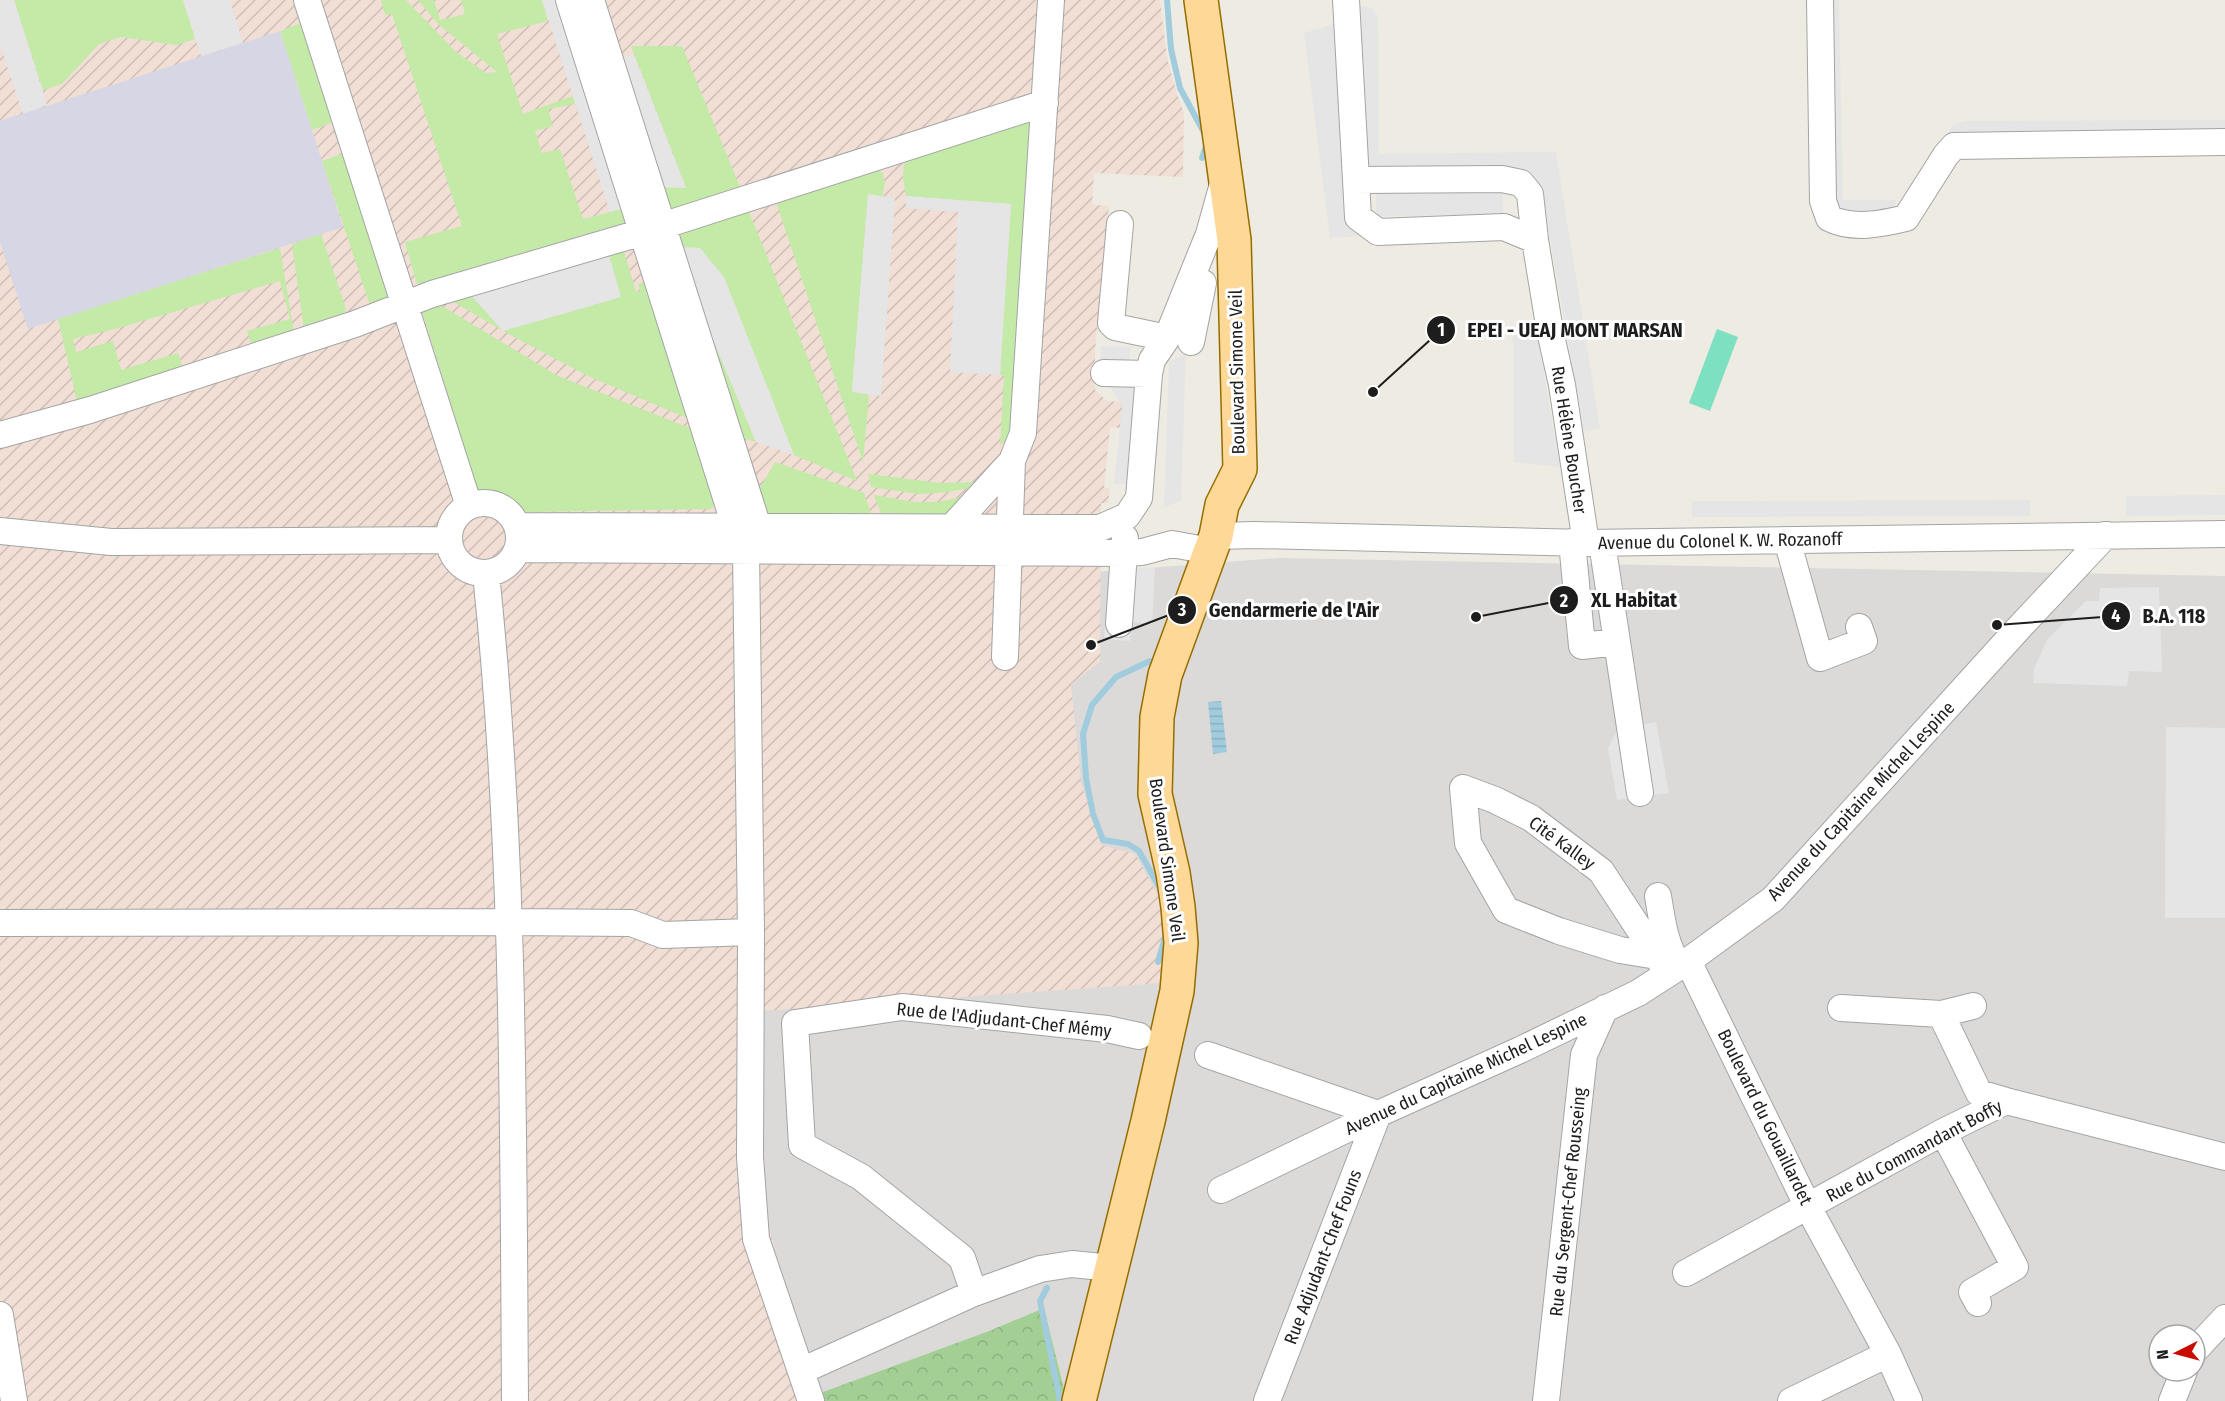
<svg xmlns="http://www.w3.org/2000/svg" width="2225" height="1401" viewBox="0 0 2225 1401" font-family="'Fira Sans Condensed',sans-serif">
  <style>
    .residential { fill: #dbdad9; fill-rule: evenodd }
    .military { fill: url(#military-furrows) }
    .grass { fill: #c3eaa6 }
    .forest { fill: url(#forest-crowns) }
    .pitch { fill: #7de0c0 }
    .parking { fill: #e5e5e5 }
    .plaza { fill: #d7d6e4 }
    .water { fill: url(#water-rules) }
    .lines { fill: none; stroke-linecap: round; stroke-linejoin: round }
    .stream { stroke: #a1ccdd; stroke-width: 6 }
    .minor-casing { stroke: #a4a4a4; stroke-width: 28 }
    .major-casing { stroke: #956d00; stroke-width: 36 }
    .minor { stroke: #fff; stroke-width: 26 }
    .major { stroke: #fed897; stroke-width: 33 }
    .labels { text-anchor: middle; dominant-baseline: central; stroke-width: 6; stroke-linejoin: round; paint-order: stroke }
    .street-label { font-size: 18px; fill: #1d1d1d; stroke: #fff }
    .leader { fill: none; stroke: #1d1d1d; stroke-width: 2 }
    .callout-dot { fill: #1d1d1d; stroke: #fff; stroke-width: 2 }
    .mark-label { font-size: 18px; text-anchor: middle; font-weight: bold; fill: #fff }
    .callout-label { font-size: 20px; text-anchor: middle; font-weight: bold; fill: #1d1d1d; stroke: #fff; stroke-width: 6; stroke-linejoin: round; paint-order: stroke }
  </style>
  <defs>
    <pattern id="military-furrows" width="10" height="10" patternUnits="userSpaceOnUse" patternTransform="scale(1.5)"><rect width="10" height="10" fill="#f1ded4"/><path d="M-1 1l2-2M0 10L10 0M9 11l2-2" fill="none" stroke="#cebeb6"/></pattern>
    <pattern id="forest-crowns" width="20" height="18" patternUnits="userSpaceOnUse" patternTransform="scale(1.5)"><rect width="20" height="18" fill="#a3cf95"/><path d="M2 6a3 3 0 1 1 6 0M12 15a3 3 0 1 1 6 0" fill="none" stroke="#8cb180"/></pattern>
    <pattern id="water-rules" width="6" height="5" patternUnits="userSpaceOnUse" patternTransform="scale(1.5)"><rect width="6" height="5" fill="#a1ccdd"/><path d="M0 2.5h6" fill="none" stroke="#8aafbd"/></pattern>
  </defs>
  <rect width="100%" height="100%" fill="#eeebe2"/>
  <path class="residential" d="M 1279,558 L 2225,576 L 2225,1401 L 1067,1401 L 1044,1308 L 989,1331 L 820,1393 L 767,1236 L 755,1015 L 781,596 ZM 2159,1335 L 2195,1335 L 2195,1371 L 2159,1371 Z"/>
  <path class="military" d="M 0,0 L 1160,0 L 1167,58 L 1177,94 L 1184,113 L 1183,177 L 1094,173 L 1092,205 L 1109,206 L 1095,351 L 1095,390 L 1107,401 L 1126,402 L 1121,428 L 1110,427 L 1104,488 L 1110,488 L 1108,503 L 1101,503 L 1100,662 L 1071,684 L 1081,783 L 1101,845 L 1135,854 L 1163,904 L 1176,982 L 762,1011 L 765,1212 L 815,1401 L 0,1401 Z"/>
  <path class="grass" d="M 14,0 L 183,0 L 195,39 L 177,45 L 121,37 L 99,44 L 62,84 L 43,90 Z
    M 381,0 L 406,0 L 456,52 L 486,73 L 497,72 L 438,24 L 418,0 L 434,0 L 440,20 L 465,14 L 461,0 L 542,0 L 548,21 L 497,34 L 523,114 L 573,96 L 575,104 L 548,109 L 553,126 L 535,131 L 542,153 L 560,149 L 583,219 L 625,208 L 630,221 L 417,284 L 405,242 L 462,226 L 392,14 L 385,15 Z
    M 304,22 L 337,121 L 312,130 L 280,31 Z
    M 631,46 L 682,46 L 742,192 L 667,210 L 659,187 L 686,187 Z
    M 1032,119 L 1011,437 L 1000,445 L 1004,375 L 1000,375 L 1011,204 L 906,196 L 903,177 L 904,164 L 908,161 L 1021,120 Z
    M 345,153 L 392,297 L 370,305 L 322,161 Z
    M 875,169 L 883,173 L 885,183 L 882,197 L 868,194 L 852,391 L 869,395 L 863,462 L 775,199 Z
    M 748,209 L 857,481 L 794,455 L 724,277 L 680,247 L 677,230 Z
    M 321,234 L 346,309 L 342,317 L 304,329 L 292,244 Z
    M 280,248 L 294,333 L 252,347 L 247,331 L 290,319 L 280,281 L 115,329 L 73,339 L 76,352 L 113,341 L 121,370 L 178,353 L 183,368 L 77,401 L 58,319 Z
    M 623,248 L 636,292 L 640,291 L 638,284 L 653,280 L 694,421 L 588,376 L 503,331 L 447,298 L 467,291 L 503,331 L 621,297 L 608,252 Z
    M 437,303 L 558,376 L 700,432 L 719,498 L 711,509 L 523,512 L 500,497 L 478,490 L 421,308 Z
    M 707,326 L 711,333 L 756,442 L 740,437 Z
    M 775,462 L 864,493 L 871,514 L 769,514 L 763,510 L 757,493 Z
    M 868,474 L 940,483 L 979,482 L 978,486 L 948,492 L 919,494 L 871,487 Z
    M 874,495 L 914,502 L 938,502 L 971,495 L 948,516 L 881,513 Z"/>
  <path class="forest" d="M 1044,1308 L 1067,1401 L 823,1401 L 820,1393 L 989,1331 Z"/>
  <path class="pitch" d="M 1717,329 L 1738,337 L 1710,411 L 1689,403 Z"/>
  <path class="parking" d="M 0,0 L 14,0 L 47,105 L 23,114 L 0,45 Z
    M 183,0 L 230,0 L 243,43 L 201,56 Z
    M 542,0 L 569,0 L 625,208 L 610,212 Z
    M 1828,0 L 1839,0 L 1843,200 L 1896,200 L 1895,207 L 1884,213 L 1845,214 L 1835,209 Z
    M 1361,6 L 1372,8 L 1378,16 L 1379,154 L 1556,152 L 1600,428 L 1584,431 L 1543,200 L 1538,182 L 1532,173 L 1513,169 L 1375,170 L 1365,160 Z
    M 1340,22 L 1348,224 L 1362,236 L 1330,238 L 1304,33 Z
    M 634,55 L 686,188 L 650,187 L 610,58 Z
    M 2225,120 L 2225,132 L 1946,136 L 1952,126 L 1964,121 Z
    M 1503,192 L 1503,215 L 1376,216 L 1376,193 Z
    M 868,194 L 895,198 L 881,396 L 852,392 Z
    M 906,196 L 1011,204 L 1000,375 L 950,372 L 958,212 L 906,208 Z
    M 680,247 L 700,248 L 724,277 L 794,455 L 756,442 L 707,326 Z
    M 608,252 L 621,297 L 503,331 L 463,286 Z
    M 1536,327 L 1560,467 L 1514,462 L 1513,330 Z
    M 1101,346 L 1130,347 L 1129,367 L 1100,366 Z
    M 1186,353 L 1181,500 L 1164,508 L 1169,362 Z
    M 1106,379 L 1130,379 L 1139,400 L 1133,484 L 1114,484 L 1122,406 Z
    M 2225,495 L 2225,515 L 2126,516 L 2126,496 Z
    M 2030,500 L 2030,516 L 1692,517 L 1692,501 Z
    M 1135,567 L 1155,568 L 1152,624 L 1132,622 L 1130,641 L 1104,639 L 1105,621 L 1131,622 Z
    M 2159,587 L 2162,672 L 2129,671 L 2127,686 L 2033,683 L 2034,669 L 2047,640 L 2086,601 L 2099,601 L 2100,588 Z
    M 1656,722 L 1669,793 L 1617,800 L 1608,748 L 1618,729 Z
    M 2166,727 L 2225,728 L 2225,918 L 2165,918 Z"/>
  <path class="plaza" d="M 280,31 L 343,227 L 28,329 L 0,242 L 0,121 Z"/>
  <path class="water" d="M 1221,701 L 1227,752 L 1213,754 L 1208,702 Z"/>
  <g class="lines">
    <path class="stream" d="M 1167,0 L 1171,49 L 1180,88 L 1208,140 L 1202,158
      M 1150,661 L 1116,677 L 1092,705 L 1083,734 L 1086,778 L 1093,814 L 1103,840 L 1128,844 L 1139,851 L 1161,890
      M 1158,962 L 1166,934
      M 1047,1288 L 1040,1301 L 1060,1401"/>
    <defs>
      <path id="minor" d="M 307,0 L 469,506
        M 569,0 L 735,526 L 736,541
        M 591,0 L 758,527 L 757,542
        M 1346,0 L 1356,180 L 1502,179 L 1521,183 L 1530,194 L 1535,240 L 1550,331 L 1562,385 L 1586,543
        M 1820,0 L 1823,201 L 1829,218 C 1852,230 1882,224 1906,218 L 1946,155 L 1954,146 L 2225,142
        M 1356,180 L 1358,217 L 1378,232 L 1504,227 L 1535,240
        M 1120,224 L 1111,323 L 1115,327 L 1167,338
        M 1191,342 L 1203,283
        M 1104,373 L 1149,374
        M 0,435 L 90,410 L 355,324 L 432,294 L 643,232 L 1045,103
        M449 538a35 35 0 1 1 70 0a35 35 0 1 1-70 0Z
        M 518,526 L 1100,528 L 1127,516 L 1139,498 L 1149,374 L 1152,360 L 1167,338 L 1209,234 L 1223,184
        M 952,527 L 1012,461
        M 0,531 L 111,542 L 449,540
        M 1216,536 L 1255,535 L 1586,543 L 2225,534
        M 1787,540 L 1820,658 L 1864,641 L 1859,627
        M 1572,542 L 1582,646 L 1617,642
        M 1602,543 L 1640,793
        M 518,549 L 1124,553 L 1142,552 L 1172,544 L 1210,551
        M 746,551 L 751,932 L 750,1157 L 756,1239 L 811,1401
        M 486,574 C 515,848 513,1125 515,1401
        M 1119,624 L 1125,538
        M 1005,657 L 1012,461 L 1023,433 L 1051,0
        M 1658,896 C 1662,921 1665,945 1679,966
        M 0,923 L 510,922 L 631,923 L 663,935 L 751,932
        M 1657,956 L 1620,950 L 1559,931 L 1506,910 L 1468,843 L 1463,788 L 1495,800 L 1531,818 L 1601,871 L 1668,973
        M 1688,961 L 1808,1207 L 1888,1354 L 1909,1401
        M 1973,1006 L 1941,1014 L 1979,1093 L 2006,1101
        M 1841,1008 L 1941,1014
        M 1208,1055 L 1378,1114 L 1267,1401
        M 1943,1132 L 2015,1267 L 1972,1292 L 1978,1303
        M 1221,1190 L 1378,1114 L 1520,1050 L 1638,993 L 1688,961 L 1773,899 L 2017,630 L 2106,535
        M 1686,1273 L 1943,1132 L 2006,1101 L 2225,1157
        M 974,1293 L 962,1258 L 861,1177 L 802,1145 L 795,1023 L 902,1007 L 1107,1029 L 1139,1036
        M 0,1315 L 14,1401
        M 2195,1350 L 2225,1318
        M 810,1367 L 974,1293 L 1040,1269 L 1072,1264 L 1112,1268
        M 1546,1401 L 1584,1055 L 1605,1008
        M 1791,1401 L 1888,1354
        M 2172,1401 L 2184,1371"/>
      <path id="major" d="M 1079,1401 L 1148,1121 L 1177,991 L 1181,943 L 1178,907 L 1173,873 L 1155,794 L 1157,717 L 1165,675 L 1216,536 L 1222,505 L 1240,469 L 1234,240 L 1201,0"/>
    </defs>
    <use href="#minor" class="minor-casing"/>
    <use href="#major" class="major-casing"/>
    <use href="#minor" class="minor"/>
    <use href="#major" class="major"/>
  </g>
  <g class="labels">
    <g class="street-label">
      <text transform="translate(1237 372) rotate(-91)">Boulevard Simone Veil</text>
      <text transform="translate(1569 440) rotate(81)">Rue Hélène Boucher</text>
      <text transform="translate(1720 541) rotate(-1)">Avenue du Colonel K. W. Rozanoff</text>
      <text transform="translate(1861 801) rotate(-47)">Avenue du Capitaine Michel Lespine</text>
      <text transform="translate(1562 843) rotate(36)">Cité Kalley</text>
      <text transform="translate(1167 860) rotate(82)">Boulevard Simone Veil</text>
      <text transform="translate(1004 1020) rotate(6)">Rue de l'Adjudant-Chef Mémy</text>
      <text transform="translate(1466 1074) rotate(-25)">Avenue du Capitaine Michel Lespine</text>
      <text transform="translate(1765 1117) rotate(64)">Boulevard du Gouaillardet</text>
      <text transform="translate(1914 1151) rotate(-28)">Rue du Commandant Boffy</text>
      <text transform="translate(1568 1202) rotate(-84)">Rue du Sergent-Chef Rousseing</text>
      <text transform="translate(1323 1257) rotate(-69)">Rue Adjudant-Chef Founs</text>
    </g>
  </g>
  <path class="leader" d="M1373 392L1441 330M1476 617L1564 600M1091 645L1182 610M1997 625L2116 616"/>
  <g class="callout-dot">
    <circle cx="1373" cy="392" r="6"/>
    <circle cx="1476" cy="617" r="6"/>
    <circle cx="1091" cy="645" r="6"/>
    <circle cx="1997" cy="625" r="6"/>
    <circle cx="1441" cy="330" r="15"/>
    <circle cx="1564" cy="600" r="15"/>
    <circle cx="1182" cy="610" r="15"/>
    <circle cx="2116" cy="616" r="15"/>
  </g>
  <g class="mark-label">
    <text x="1441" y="336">1</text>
    <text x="1564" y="607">2</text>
    <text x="1182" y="616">3</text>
    <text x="2116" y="622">4</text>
  </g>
  <g class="callout-label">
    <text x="1575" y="337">EPEI - UEAJ MONT MARSAN</text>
    <text x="1634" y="607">XL Habitat</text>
    <text x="1294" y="617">Gendarmerie de l'Air</text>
    <text x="2174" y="623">B.A. 118</text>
  </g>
  <g transform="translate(2177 1353) rotate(264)"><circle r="28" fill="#ffffff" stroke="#a5a5a5" stroke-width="1.5"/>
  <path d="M0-4.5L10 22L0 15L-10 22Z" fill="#c90c00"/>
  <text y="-9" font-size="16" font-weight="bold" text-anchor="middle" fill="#1d1d1d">N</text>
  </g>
</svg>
